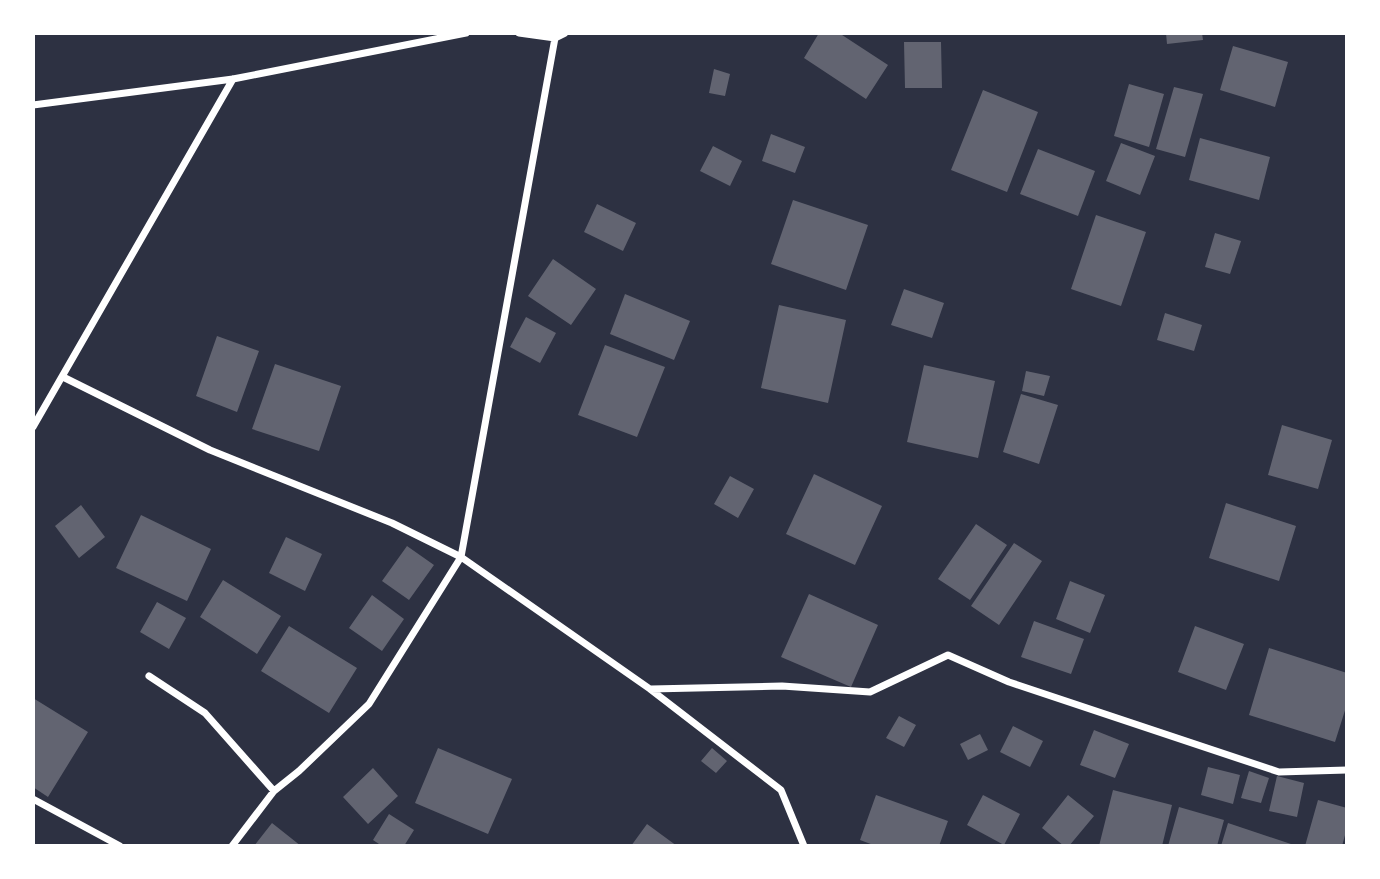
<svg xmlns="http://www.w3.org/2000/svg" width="1380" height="879" viewBox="0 0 1380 879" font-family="Georgia,serif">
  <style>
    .building { fill: #626471 }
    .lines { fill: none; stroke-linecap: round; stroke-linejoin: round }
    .minor { stroke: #fff; stroke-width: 7 }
  </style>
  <rect width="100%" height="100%" fill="#2d3142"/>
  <path class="building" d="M 819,33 L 839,33 L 888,65 L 866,99 L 804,58 Z
    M 1166,33 L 1202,33 L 1203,40 L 1167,44 Z
    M 904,42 L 941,42 L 942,88 L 905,88 Z
    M 1233,46 L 1288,62 L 1275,107 L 1220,90 Z
    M 714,69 L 730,74 L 725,96 L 709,93 Z
    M 1129,84 L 1164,94 L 1149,147 L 1114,136 Z
    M 1174,87 L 1203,94 L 1185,157 L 1156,149 Z
    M 983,90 L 1038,112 L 1007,192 L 951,170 Z
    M 771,134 L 805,147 L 795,173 L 762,161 Z
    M 1200,138 L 1270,157 L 1259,200 L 1189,180 Z
    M 1121,143 L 1155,156 L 1140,195 L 1106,181 Z
    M 713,146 L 742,161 L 730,186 L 700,171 Z
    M 1038,149 L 1095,171 L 1078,216 L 1020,194 Z
    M 793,200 L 868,225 L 846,290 L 771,264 Z
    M 597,204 L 636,223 L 623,251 L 584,232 Z
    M 1096,215 L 1146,232 L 1121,306 L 1071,289 Z
    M 1215,233 L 1241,241 L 1230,274 L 1205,267 Z
    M 553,259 L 596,289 L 571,325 L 528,296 Z
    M 904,289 L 944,303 L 932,338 L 891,325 Z
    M 625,294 L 690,321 L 674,360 L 610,334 Z
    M 779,305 L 846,320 L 828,403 L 761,388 Z
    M 1165,313 L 1202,325 L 1194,351 L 1157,340 Z
    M 526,317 L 556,333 L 540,363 L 510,347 Z
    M 217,336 L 259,351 L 237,412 L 196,396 Z
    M 605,345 L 665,367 L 637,437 L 578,415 Z
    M 275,364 L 341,386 L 319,451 L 252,429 Z
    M 924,365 L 995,381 L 978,458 L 907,442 Z
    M 1026,371 L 1050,376 L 1044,396 L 1022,391 Z
    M 1021,394 L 1058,405 L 1039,464 L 1003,452 Z
    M 1282,425 L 1332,440 L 1318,489 L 1268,475 Z
    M 814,474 L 882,506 L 855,565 L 786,534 Z
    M 730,476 L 754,489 L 738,518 L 714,504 Z
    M 1226,503 L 1296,526 L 1279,581 L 1209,558 Z
    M 81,505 L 105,537 L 79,558 L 55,526 Z
    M 141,515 L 211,549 L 187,601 L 116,568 Z
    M 976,524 L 1007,545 L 970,600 L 938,579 Z
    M 286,537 L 322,554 L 305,591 L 269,573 Z
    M 1014,543 L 1042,561 L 999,625 L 971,606 Z
    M 407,546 L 434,565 L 409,600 L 382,581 Z
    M 223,580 L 281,616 L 257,654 L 200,617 Z
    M 1070,581 L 1105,595 L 1090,633 L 1056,619 Z
    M 809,594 L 878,625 L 851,687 L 781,657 Z
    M 372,595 L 404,619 L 382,651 L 349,628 Z
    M 157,602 L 186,618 L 169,649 L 140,632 Z
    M 1034,621 L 1084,639 L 1071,674 L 1021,657 Z
    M 289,626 L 357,668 L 329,713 L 261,671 Z
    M 1195,626 L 1244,644 L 1226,690 L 1178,672 Z
    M 1269,648 L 1347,673 L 1347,704 L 1335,742 L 1249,715 Z
    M 33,698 L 88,732 L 48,797 L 33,787 Z
    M 899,716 L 916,725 L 904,747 L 886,738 Z
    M 1013,726 L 1043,741 L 1030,767 L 1000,752 Z
    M 1094,730 L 1129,744 L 1115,778 L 1080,765 Z
    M 980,734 L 988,750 L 968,760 L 960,744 Z
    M 438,748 L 512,779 L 488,834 L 415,803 Z
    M 712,748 L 727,761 L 716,773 L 701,761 Z
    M 1208,767 L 1240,775 L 1233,804 L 1201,795 Z
    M 373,768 L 398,796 L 368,824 L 343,797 Z
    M 1249,771 L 1269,778 L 1261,803 L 1241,798 Z
    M 1277,776 L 1304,783 L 1297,817 L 1269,811 Z
    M 1113,790 L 1172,805 L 1162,846 L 1099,846 Z
    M 876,795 L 948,821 L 939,846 L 876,846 L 860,840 Z
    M 983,795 L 1020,814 L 1004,845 L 967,825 Z
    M 1068,795 L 1094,816 L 1069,846 L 1064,846 L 1042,828 Z
    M 1318,800 L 1347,808 L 1347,828 L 1342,846 L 1305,846 Z
    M 1179,807 L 1224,820 L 1217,846 L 1168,846 Z
    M 389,814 L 414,830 L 404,846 L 382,846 L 373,840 Z
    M 272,823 L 301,846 L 254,846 Z
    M 1228,823 L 1294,845 L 1294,846 L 1221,846 Z
    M 647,824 L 677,846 L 631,846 Z"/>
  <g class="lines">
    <path class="minor" d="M 519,33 L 555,38 L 565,33
      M 33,105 L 233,79 L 466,33
      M 63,377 L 210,450 L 392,523 L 461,557 L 650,689 L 781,790 L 804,846
      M 33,427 L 233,79
      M 149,676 L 205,713 L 274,791
      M 651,689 L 782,686 L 870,692 L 948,655 L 1009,682 L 1279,772 L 1347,770
      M 33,799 L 120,846
      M 232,846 L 274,791 L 299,771 L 369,704 L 461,557 L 555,38"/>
  </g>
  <rect width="1380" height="879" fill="none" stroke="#ffffff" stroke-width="70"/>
</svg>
